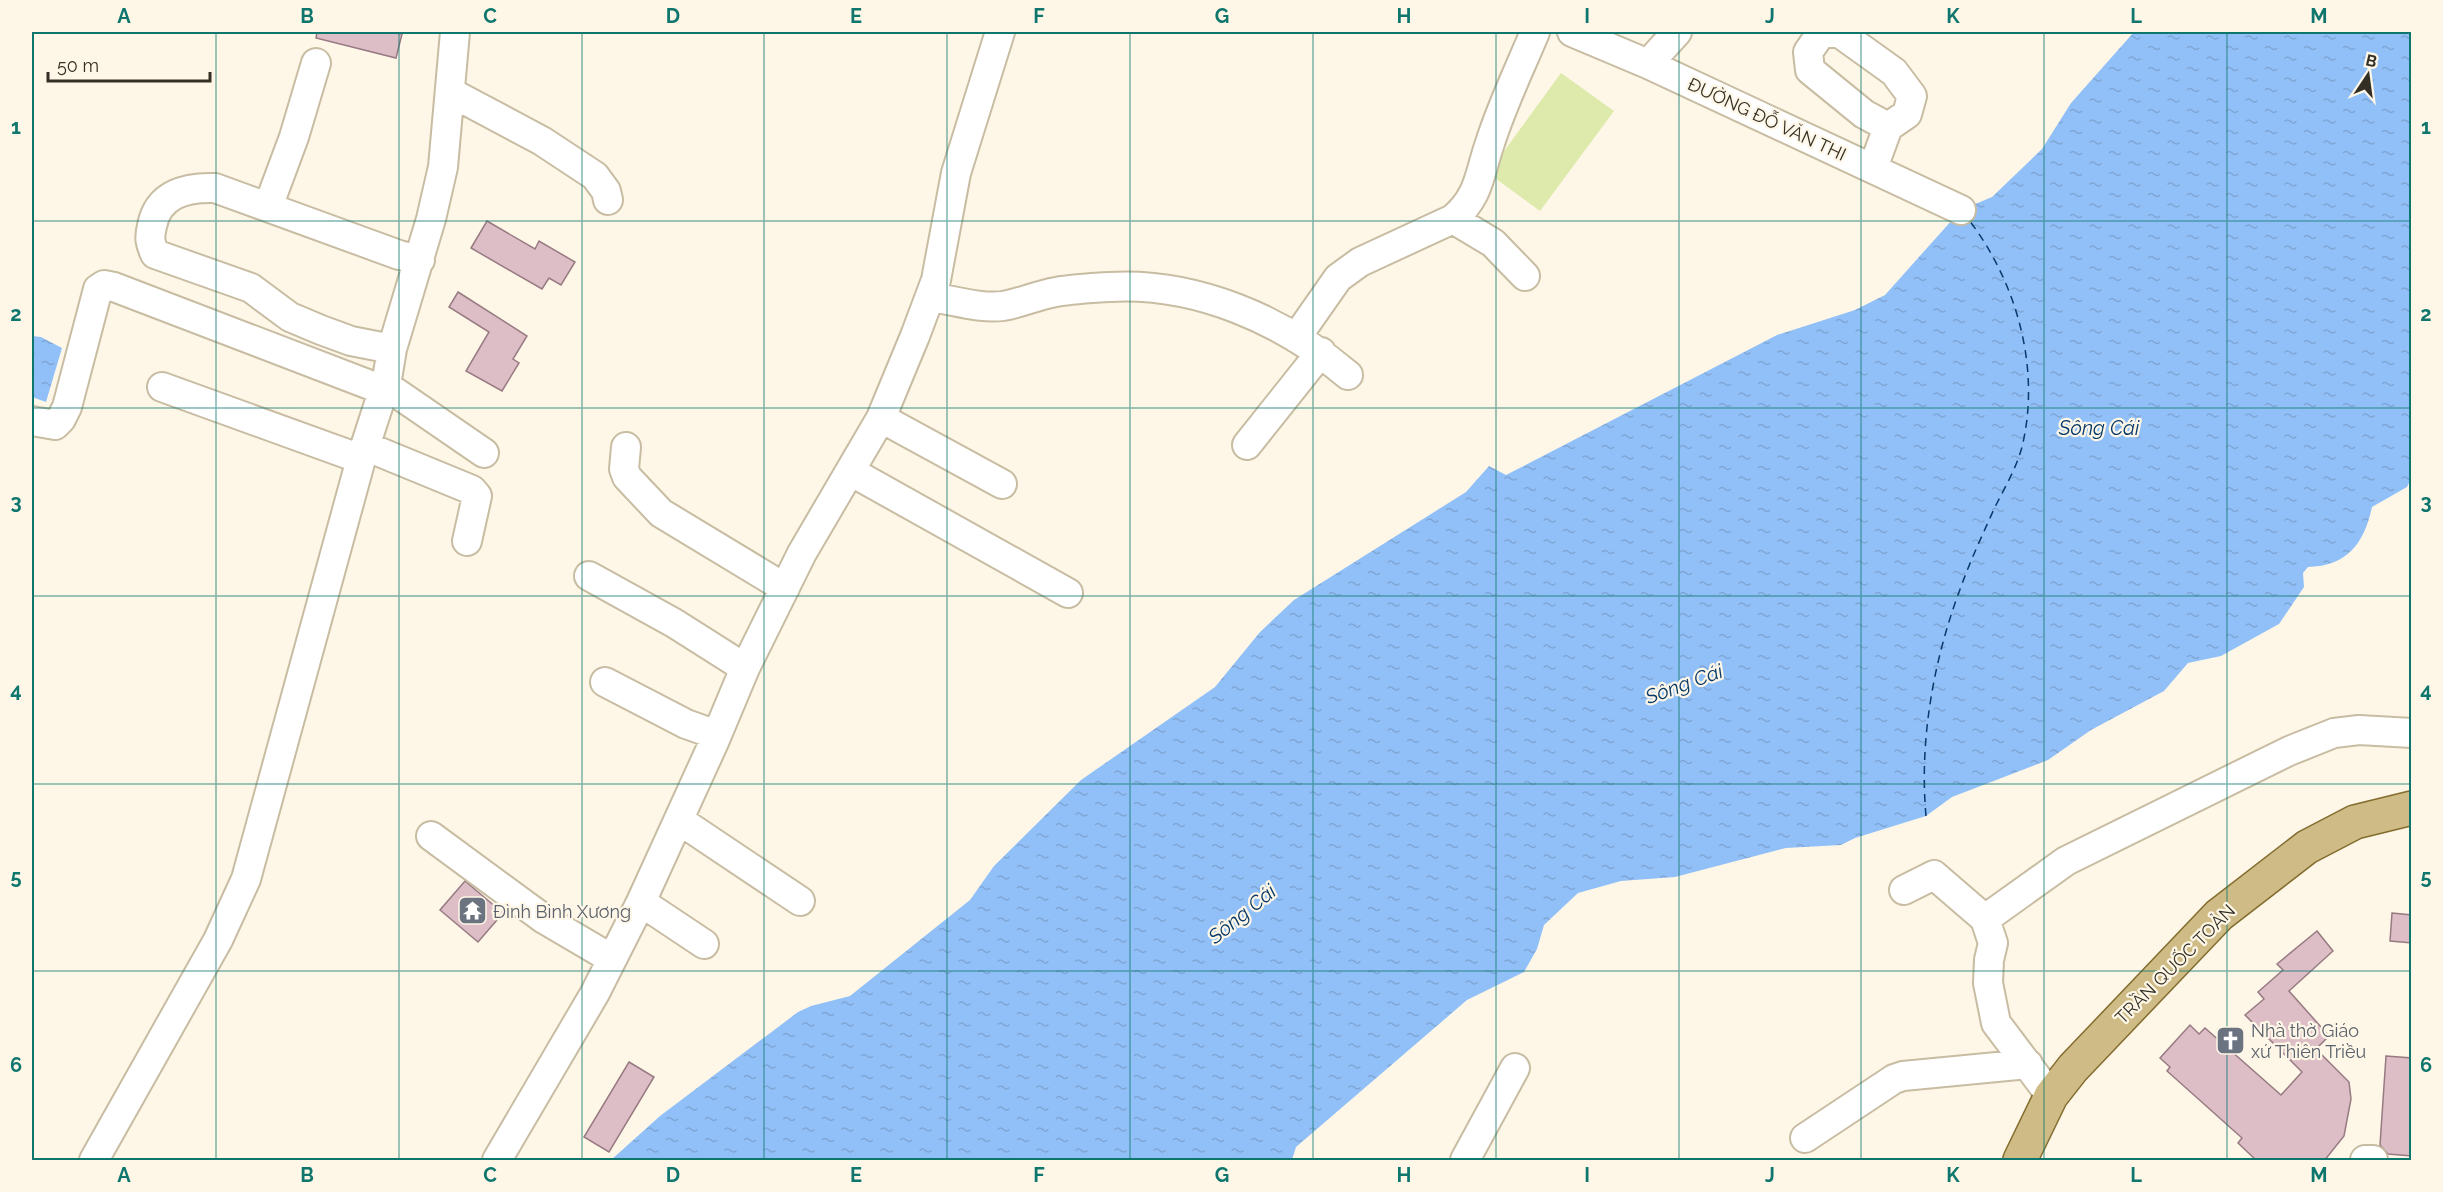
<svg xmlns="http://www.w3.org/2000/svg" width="2443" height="1192" viewBox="0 0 2443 1192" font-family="Raleway,sans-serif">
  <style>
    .grass { fill: #deeaab }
    .water { fill: url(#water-ripples) }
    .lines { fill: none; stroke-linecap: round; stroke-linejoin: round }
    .ferry { stroke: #07396a; stroke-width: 1.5; stroke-dasharray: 8 6; stroke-linecap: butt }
    .building { fill: #ddbdc6; stroke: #977a82; stroke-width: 1.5 }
    .minor-casing { stroke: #c8bca2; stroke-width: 32 }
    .major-casing { stroke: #836c2e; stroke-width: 36 }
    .minor { stroke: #fff; stroke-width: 28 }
    .major { stroke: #cebb85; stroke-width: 33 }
    .grid { fill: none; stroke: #0f766e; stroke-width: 1.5; stroke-opacity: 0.55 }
    .labels { text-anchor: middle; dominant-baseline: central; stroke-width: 4.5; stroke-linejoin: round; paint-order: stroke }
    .street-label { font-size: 18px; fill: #342f25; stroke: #fef7e7 }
    .worship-label { font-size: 18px; fill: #5b616d; stroke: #fef7e7; text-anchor: start }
    .water-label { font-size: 20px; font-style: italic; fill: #07396a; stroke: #fef7e7 }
    .neatline { fill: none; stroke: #0f766e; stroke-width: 2 }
    .grid-label { font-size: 20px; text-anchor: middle; font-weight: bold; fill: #0f766e }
  </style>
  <defs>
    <pattern id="water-ripples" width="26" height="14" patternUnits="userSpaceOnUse" patternTransform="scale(1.5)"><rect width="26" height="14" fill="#91c0f8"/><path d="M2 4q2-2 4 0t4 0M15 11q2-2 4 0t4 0" fill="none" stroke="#7ea5d4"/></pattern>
  </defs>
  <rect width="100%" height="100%" fill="#fef7e7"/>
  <path class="grass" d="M 1561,73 L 1614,111 L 1540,211 L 1488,173 Z"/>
  <path class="water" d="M 2134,32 L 2411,32 L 2411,479 L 2407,487 L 2372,507 C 2364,544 2347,566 2308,567 L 2303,573 L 2304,587 L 2279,624 L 2221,656 L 2188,663 L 2164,691 L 2091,730 L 2048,760 L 1952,797 L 1926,816 L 1855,838 L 1841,845 L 1786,848 L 1675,877 L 1621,881 L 1578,893 L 1544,925 L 1537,949 L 1524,972 L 1467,1000 L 1296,1147 L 1292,1160 L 611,1160 L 660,1116 L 798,1012 L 811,1006 L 850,996 L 970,900 L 994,866 L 1081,780 L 1215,687 L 1260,632 L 1294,600 L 1466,492 L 1489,466 L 1506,475 L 1777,335 L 1855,310 L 1885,295 L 1961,210 L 1992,197 L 2042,149 L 2071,103 Z
    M 32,336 L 41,337 L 62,348 L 46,402 L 32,397 Z"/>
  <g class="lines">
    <path class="ferry" d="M 1926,816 C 1919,739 1934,657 1962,584 C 1971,559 1983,534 1994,509 C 2004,489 2016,469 2022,447 C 2041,369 2017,283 1969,220"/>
  </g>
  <path class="building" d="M 317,32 L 390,32 L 402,34 L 396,58 L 316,38 Z
    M 487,221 L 535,249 L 539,241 L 575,262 L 561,285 L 549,278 L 542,289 L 471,248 Z
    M 458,292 L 527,336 L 513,359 L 519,363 L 502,391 L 466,371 L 489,332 L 449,307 Z
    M 465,881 L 503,913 L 478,942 L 440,910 Z
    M 2392,913 L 2412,915 L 2412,943 L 2390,941 Z
    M 2317,931 L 2333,951 L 2289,991 L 2329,1036 L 2316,1049 L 2349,1082 L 2351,1099 L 2344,1136 L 2324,1161 L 2257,1161 L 2238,1143 L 2242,1138 L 2167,1071 L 2170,1067 L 2160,1058 L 2190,1025 L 2199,1034 L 2205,1028 L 2281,1095 L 2302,1072 L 2245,1015 L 2264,999 L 2258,992 L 2283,970 L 2277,964 Z
    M 2386,1056 L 2412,1058 L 2412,1156 L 2388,1154 L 2380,1145 Z
    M 629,1062 L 654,1077 L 609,1152 L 584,1137 Z"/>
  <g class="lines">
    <defs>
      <path id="minor" d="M 1572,32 L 1648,64 L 1961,210
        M 1822,32 L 1808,52 L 1810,70 L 1864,114 L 1888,127 L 1873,168
        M 1830,32 L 1841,34 L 1894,72 L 1912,96 L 1907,114 L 1888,127
        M 1648,64 L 1677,32
        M 450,92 L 542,141 L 595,176 L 606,191 L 608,200
        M 268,207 L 294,137 L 316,63
        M 1453,219 L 1493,243 L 1525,276
        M 930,297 C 953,300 980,309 1003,306 C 1021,303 1038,295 1056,292 C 1073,289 1092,288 1110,287 C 1196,282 1283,320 1348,375
        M 1296,338 L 1338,278 L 1360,262 L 1453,219 C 1480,196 1479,174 1490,143 C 1502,105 1520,68 1535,32
        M 392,349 L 351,341 L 321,330 L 290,317 L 251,288 L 155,254 C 150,243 149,238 152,226 C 158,194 186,187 215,188 L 399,255 L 420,260
        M 385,385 L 484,453
        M 162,387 L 361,459
        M 881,418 L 1002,484
        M 32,421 L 55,425 L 61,419 L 67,407 L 98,289 L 104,285 L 114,287 L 383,390
        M 1247,445 L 1321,352
        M 365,446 L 472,490 L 477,496 L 467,541
        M 626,447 L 624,469 L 627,477 L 661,513 L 785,588
        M 850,471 L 1068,593
        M 589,576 L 674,623 L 745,668
        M 605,682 L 686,724 L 717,735
        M 679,820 L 800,901
        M 431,836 L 544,919 L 612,959
        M 1904,890 L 1934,875 L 1985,919 L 1993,943 L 1989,960 L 1988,983 L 1996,1023 L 2051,1096
        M 641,902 L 704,944
        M 1985,919 L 2066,861 L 2289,751 L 2334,733 L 2359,730 L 2412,733
        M 1805,1138 L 1894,1079 L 1903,1076 L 2028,1064
        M 94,1160 L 218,940 L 246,879 L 361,459 L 387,379 L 392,349 L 431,219 L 443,167 L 455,32
        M 497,1160 L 595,993 L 641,902 L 714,742 L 745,668 L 802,553 L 881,418 L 915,336 L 936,280 L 956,173 L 1000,32
        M 1465,1160 L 1515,1068
        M 2365,1160 L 2373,1160"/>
      <path id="major" d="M 2020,1160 L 2051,1096 L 2073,1068 L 2219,915 L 2307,847 L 2355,822 L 2412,808"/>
    </defs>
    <use href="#minor" class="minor-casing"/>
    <use href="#major" class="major-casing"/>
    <use href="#minor" class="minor"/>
    <use href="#major" class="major"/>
  </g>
  <path class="grid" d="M 216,32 L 216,1160M 399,32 L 399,1160M 582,32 L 582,1160M 764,32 L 764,1160M 947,32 L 947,1160M 1130,32 L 1130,1160M 1313,32 L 1313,1160M 1496,32 L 1496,1160M 1679,32 L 1679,1160M 1861,32 L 1861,1160M 2044,32 L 2044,1160M 2227,32 L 2227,1160M 32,221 L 2412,221M 32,408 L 2412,408M 32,596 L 2412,596M 32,784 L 2412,784M 32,971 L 2412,971"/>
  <defs>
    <symbol id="temple-square" viewBox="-11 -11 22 22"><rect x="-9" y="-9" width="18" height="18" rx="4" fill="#6b7280" stroke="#fef7e7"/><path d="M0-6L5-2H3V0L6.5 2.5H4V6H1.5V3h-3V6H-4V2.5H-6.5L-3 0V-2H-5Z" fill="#fff"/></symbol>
    <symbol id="church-square" viewBox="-11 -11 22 22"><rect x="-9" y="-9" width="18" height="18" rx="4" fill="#6b7280" stroke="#fef7e7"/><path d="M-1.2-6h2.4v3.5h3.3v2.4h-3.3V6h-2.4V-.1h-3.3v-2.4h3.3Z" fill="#fff"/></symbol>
  </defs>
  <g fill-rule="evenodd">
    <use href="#temple-square" x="456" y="894" width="33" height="33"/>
    <use href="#church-square" x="2214" y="1024" width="33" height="33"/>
  </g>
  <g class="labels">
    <g class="street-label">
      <text transform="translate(1767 119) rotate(25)">ĐƯỜNG ĐỖ VĂN THI</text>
      <text transform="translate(2175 964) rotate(-45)">TRẦN QUỐC TOẢN</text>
    </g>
    <g class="worship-label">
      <text x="493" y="911">Đình Bình Xương</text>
      <text x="2251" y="1030">Nhà thờ Giáo<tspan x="2251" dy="21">xứ Thiên Triều</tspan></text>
    </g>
    <g class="water-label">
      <text x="2099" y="428">Sông Cái</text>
      <text transform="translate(1684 684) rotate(-20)">Sông Cái</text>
      <text transform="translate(1242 914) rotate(-39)">Sông Cái</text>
    </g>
  </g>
  <rect width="2443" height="1192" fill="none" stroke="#fef7e7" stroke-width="66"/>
  <g transform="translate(2368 75) rotate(13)" stroke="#fef7e7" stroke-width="4.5" paint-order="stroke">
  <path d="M0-4.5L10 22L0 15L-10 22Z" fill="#342f25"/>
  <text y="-9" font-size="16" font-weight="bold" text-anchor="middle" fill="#342f25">B</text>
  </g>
  <path d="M48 72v9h162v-9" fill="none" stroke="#342f25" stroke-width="3"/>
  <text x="57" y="72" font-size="18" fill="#342f25" stroke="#fef7e7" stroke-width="4.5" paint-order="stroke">50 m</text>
  <rect x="33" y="33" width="2377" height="1126" class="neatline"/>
  <g class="grid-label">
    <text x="124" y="23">A</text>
    <text x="307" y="23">B</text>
    <text x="490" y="23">C</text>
    <text x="673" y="23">D</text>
    <text x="856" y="23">E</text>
    <text x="1039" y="23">F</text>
    <text x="1222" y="23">G</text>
    <text x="1404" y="23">H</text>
    <text x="1587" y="23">I</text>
    <text x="1770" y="23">J</text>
    <text x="1953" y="23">K</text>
    <text x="2136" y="23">L</text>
    <text x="2319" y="23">M</text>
    <text x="16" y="134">1</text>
    <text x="2426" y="134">1</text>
    <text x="16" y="321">2</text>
    <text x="2426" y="321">2</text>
    <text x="16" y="509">3</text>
    <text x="2426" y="509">3</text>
    <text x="16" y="697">4</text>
    <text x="2426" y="697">4</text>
    <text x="16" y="884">5</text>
    <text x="2426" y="884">5</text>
    <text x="16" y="1072">6</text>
    <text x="2426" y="1072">6</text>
    <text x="124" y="1182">A</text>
    <text x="307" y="1182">B</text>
    <text x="490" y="1182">C</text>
    <text x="673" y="1182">D</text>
    <text x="856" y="1182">E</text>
    <text x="1039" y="1182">F</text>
    <text x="1222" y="1182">G</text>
    <text x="1404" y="1182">H</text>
    <text x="1587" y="1182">I</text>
    <text x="1770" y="1182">J</text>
    <text x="1953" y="1182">K</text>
    <text x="2136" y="1182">L</text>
    <text x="2319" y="1182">M</text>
  </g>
</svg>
